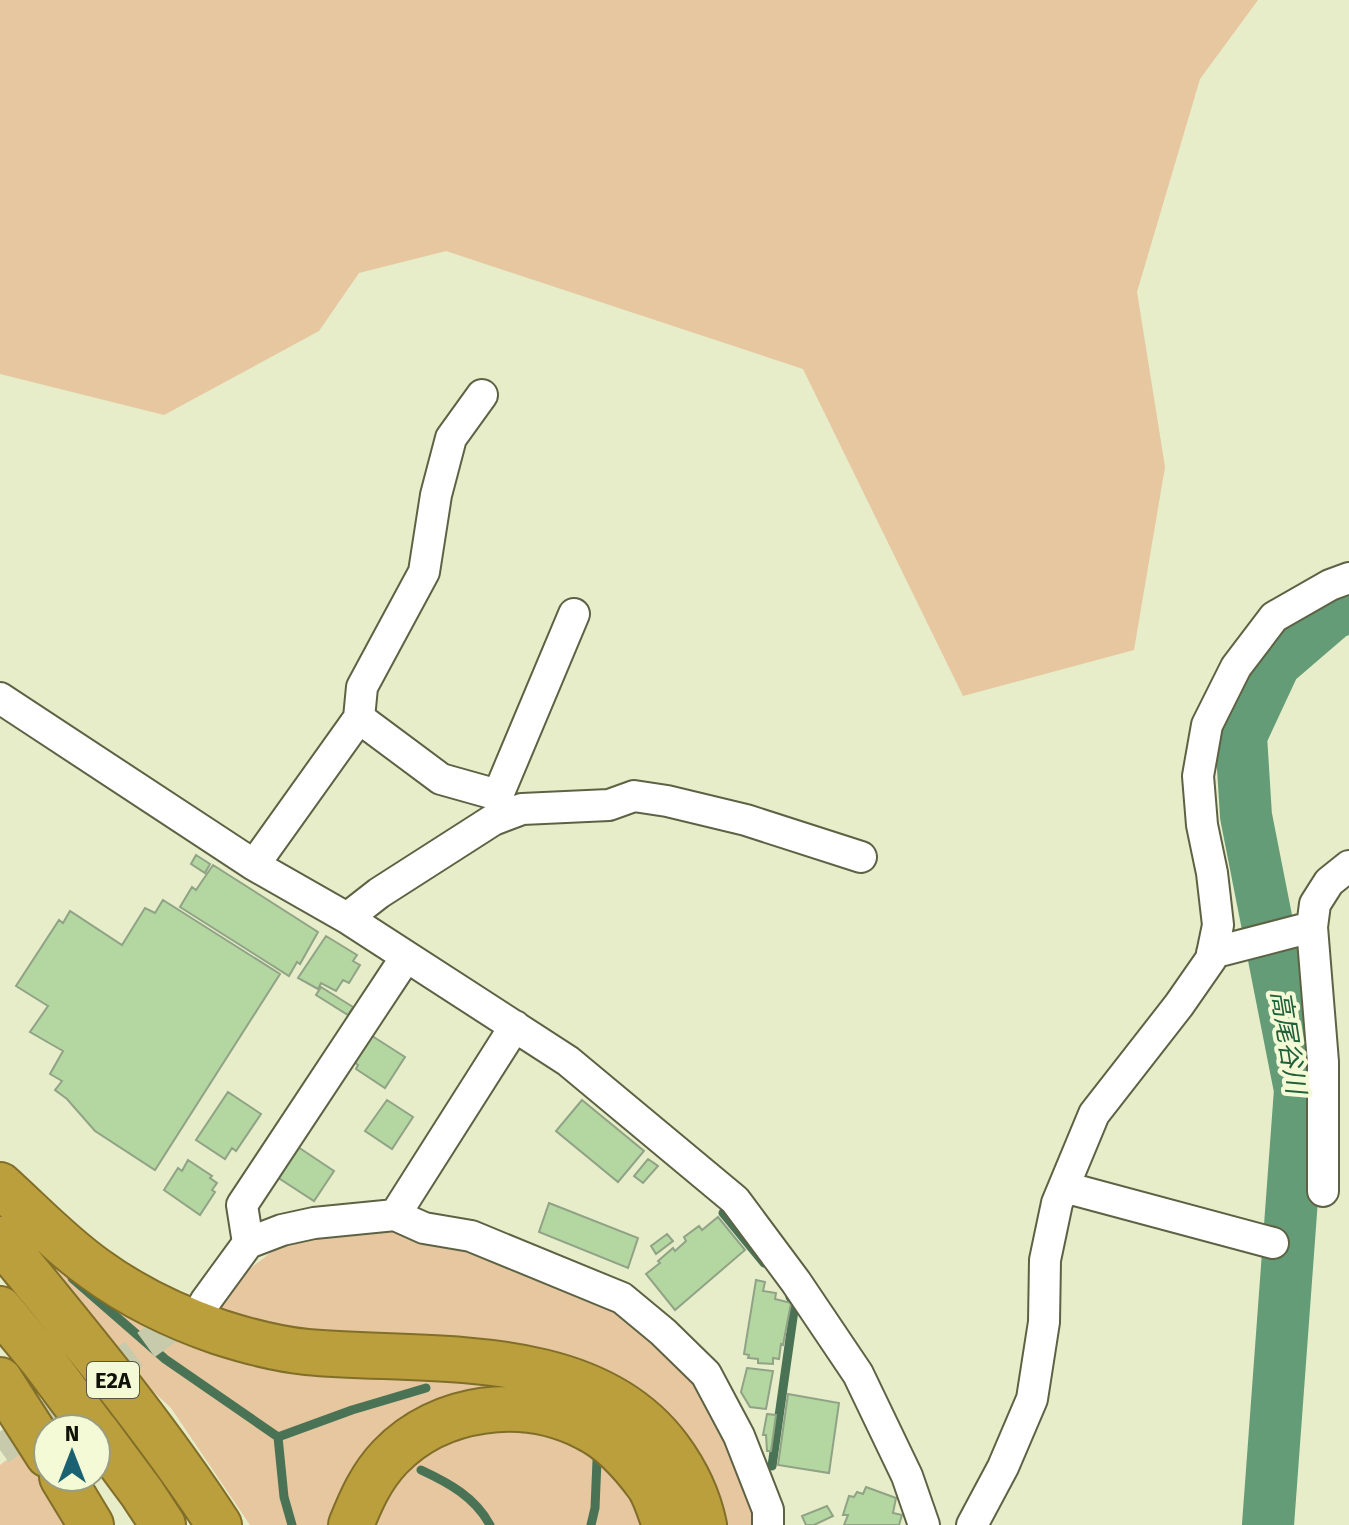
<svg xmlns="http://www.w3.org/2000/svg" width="1349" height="1525" viewBox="0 0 1349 1525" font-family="'Fira Sans','Noto Sans JP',sans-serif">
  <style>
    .green { fill: #e6c7a0 }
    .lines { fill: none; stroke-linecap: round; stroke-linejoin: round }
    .stream { stroke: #4a7355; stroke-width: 9 }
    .river { stroke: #639c77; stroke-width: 52 }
    .building { fill: #b4d6a0; stroke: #90a386; stroke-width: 2 }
    .street-tunnel { stroke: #c7cbac; stroke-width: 30; stroke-dasharray: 30 15; stroke-linecap: butt }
    .street-casing { stroke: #5e6244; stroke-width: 34 }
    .highway-casing { stroke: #806e29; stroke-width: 48 }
    .street { stroke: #fff; stroke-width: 30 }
    .highway { stroke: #bb9f3c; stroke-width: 44 }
    .labels { text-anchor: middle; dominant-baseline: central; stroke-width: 8; stroke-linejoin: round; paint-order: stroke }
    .shield { fill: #f4f9d6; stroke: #555745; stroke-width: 2 }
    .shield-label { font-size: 22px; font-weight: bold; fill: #111207 }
    .water-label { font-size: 26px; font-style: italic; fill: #1f603b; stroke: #f4f9d6 }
  </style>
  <rect width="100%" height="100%" fill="#e7ecc9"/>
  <path class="green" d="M 0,0 L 1258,0 L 1200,79 L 1137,292 L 1165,467 L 1134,650 L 963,696 L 803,369 L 446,251 L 359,273 L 319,331 L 164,415 L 0,374 Z
    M 391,1230 L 442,1239 L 618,1309 L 695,1383 L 727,1435 L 750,1497 L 755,1525 L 724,1525 L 666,1417 L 288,1330 L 211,1308 L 229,1285 L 287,1240 Z
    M 31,1240 L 99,1287 L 439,1373 L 541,1391 L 499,1387 L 466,1392 L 422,1408 L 364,1455 L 335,1506 L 331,1525 L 250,1525 L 171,1408 L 145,1384 Z
    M 492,1425 L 542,1426 L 615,1470 L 648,1525 L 369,1525 L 378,1501 L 436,1441 Z
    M 26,1445 L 74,1525 L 0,1525 L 0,1465 Z"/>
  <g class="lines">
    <path class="stream" d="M 723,1213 L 764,1263
      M 72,1278 L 165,1359 L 278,1437
      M 278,1437 L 352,1410 L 426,1388
      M 278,1437 L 284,1497 L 292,1525
      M 772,1466 L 795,1303 L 790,1297
      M 421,1470 C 449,1483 475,1497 490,1525
      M 591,1525 L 595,1508 L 597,1461"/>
    <path class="river" d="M 1268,1525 L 1300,1090 L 1246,816 L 1241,736 L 1275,663 L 1332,614 L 1349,607"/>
  </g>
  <path class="building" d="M 196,855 L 210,864 L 205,873 L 191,864 Z
    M 213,865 L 318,932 L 300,964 L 297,962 L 289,976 L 180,907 L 192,887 L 196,890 Z
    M 163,900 L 280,974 L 155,1170 L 95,1131 L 67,1099 L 55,1090 L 62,1081 L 50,1074 L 63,1051 L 30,1032 L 48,1006 L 16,986 L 59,920 L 63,923 L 70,911 L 122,945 L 145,908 L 155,913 Z
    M 326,936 L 357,955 L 353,961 L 360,965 L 349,983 L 343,980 L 336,991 L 321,983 L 318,989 L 298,978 Z
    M 321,987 L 353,1007 L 348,1015 L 316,995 Z
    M 369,1034 L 405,1057 L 385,1088 L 356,1069 L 358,1065 L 353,1061 Z
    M 228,1092 L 261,1114 L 236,1151 L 232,1148 L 225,1159 L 196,1140 Z
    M 387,1100 L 413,1117 L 392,1149 L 365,1131 Z
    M 582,1100 L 644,1151 L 618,1182 L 556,1131 Z
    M 298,1147 L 334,1171 L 314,1201 L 277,1177 Z
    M 648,1159 L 658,1166 L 643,1183 L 634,1176 Z
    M 188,1160 L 212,1176 L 210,1178 L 217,1183 L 212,1190 L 215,1192 L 200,1215 L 164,1190 L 178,1168 L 182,1171 Z
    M 549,1203 L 638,1238 L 628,1268 L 539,1232 Z
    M 718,1217 L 745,1250 L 675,1310 L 646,1274 L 660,1263 L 658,1261 L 673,1248 L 675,1251 L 686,1241 L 684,1237 L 699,1226 L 702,1230 Z
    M 667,1234 L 673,1241 L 656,1254 L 651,1246 Z
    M 756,1280 L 765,1282 L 763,1291 L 776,1293 L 775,1299 L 791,1303 L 783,1345 L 781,1344 L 779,1359 L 773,1358 L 773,1364 L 758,1363 L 758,1359 L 748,1358 L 749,1355 L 744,1354 Z
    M 747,1368 L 773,1371 L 766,1409 L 750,1407 L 741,1392 Z
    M 788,1394 L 839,1403 L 829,1473 L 778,1465 Z
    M 767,1414 L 776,1415 L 771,1451 L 767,1451 L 766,1435 L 763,1435 Z
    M 866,1487 L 896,1498 L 893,1513 L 902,1515 L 899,1525 L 844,1525 L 848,1515 L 843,1515 L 849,1496 L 854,1497 L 857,1492 L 863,1494 Z
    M 827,1506 L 833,1516 L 814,1525 L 806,1525 L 802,1516 Z"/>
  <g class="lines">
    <path class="street-tunnel" d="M 0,1450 L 193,1311"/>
    <defs>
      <path id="street" d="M 0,698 L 254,865 L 347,918 L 568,1061 L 735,1200 L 796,1282 L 858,1374 L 907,1476 L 924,1525
        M 359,718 L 441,779 L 498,795
        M 505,815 L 498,795 L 574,614
        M 254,865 L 359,718 L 362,687 L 424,572 L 436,495 L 451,438 L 482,395
        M 347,918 L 379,893 L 493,820 L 522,809 L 609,805 L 634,796 L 667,801 L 746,820 L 861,857
        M 1212,953 L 1312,927
        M 1064,1187 L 1273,1243
        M 1323,1191 L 1323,1062 L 1312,927 L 1315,904 L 1329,882 L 1349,866
        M 395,1215 L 515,1026
        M 248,1243 L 242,1205 L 406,957
        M 205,1302 L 248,1243 L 282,1230 L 314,1223 L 395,1215 L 424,1228 L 471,1236 L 622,1298 L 663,1332 L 706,1374 L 739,1436 L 768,1510 L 768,1525
        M 972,1525 L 1003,1467 L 1032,1399 L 1044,1322 L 1045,1260 L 1057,1203 L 1094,1114 L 1179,1005 L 1211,959 L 1218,925 L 1212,873 L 1202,825 L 1198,776 L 1207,725 L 1236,667 L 1274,617 L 1330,585 L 1349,578"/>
      <path id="highway" d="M 0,1185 C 31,1213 61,1245 95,1269 C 132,1296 175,1317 219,1332 C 247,1341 277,1349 307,1352 C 425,1363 590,1342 669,1449 C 686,1472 698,1496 704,1525
        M 0,1239 C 76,1332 154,1425 219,1525
        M 0,1309 L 43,1361 L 94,1429
        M 0,1380 L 48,1455
        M 96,1431 L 142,1493 L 163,1525
        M 62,1477 L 91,1525
        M 351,1525 C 361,1500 371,1477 390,1457 C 440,1405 524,1395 587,1428 C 612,1440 633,1464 649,1486 C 656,1497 660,1512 665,1525"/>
    </defs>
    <use href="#street" class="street-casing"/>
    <use href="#highway" class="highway-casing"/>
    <use href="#street" class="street"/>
    <use href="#highway" class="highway"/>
  </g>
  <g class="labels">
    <rect class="shield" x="87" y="1362" width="52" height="36" rx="6"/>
    <g class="shield-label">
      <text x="113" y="1380">E2A</text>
    </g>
    <g class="water-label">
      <text transform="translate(1288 1042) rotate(81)">高尾谷川</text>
    </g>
  </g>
  <g transform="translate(72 1453)"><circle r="38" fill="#f4f9d6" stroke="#999d83" stroke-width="2"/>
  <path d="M0-6L14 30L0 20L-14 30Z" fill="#1a6272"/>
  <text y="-12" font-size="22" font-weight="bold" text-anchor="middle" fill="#111207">N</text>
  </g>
</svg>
